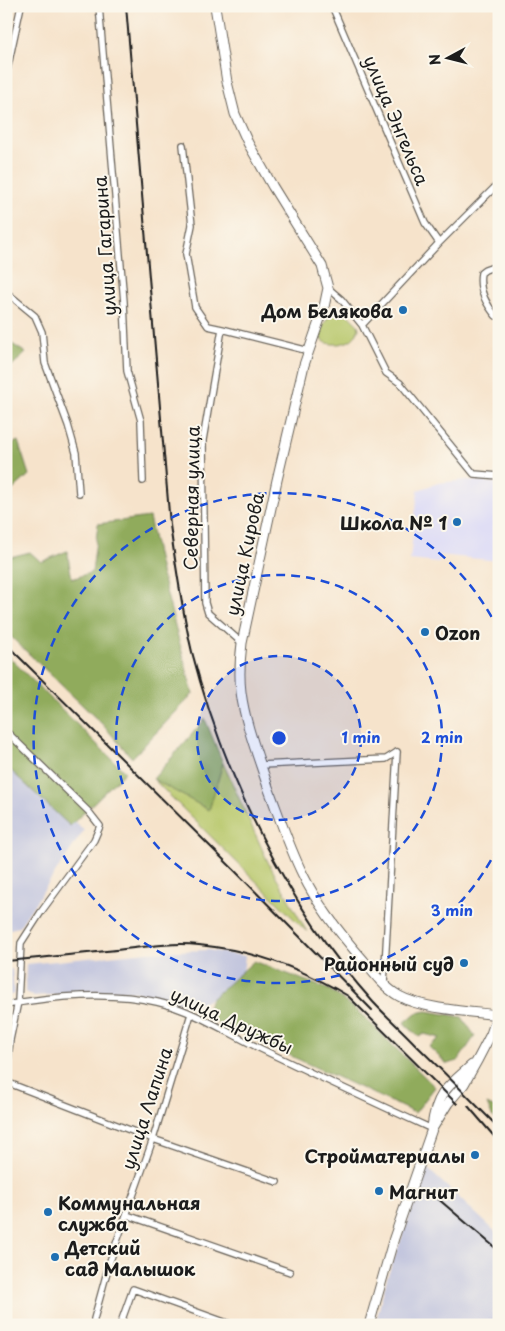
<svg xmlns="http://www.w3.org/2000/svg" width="505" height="1331" viewBox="0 0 505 1331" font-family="'Playpen Sans',sans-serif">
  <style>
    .built { fill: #d8d7f8 }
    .industrial { fill: #bfc2dd }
    .green { fill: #b6c668; stroke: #697142 }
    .forest { fill: #90ab5c; stroke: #56643c }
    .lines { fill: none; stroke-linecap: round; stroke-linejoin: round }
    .street-casing { stroke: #686259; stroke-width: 8 }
    .secondary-casing { stroke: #686259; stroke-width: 11 }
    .street { stroke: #fff; stroke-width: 5.5 }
    .secondary { stroke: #fff; stroke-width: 9 }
    .rail { stroke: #1c1c1c; stroke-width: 2 }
    .ring { fill: none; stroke: #1d4ed8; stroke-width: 2.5; stroke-dasharray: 9 6 }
    .poi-dot { fill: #1f6fb2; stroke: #fbf7ec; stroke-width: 2 }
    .labels { text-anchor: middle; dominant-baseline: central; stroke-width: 4; stroke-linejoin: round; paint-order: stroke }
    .street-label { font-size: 18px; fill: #1c1c1c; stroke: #fbf7ec }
    .poi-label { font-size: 18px; font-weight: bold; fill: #1c1c1c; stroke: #fbf7ec; text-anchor: end }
    .centre { fill: #1d4ed8; stroke: #fbf7ec; stroke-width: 2.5 }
    .ring-label { font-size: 15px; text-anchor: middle; font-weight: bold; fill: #1d4ed8; stroke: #fbf7ec; stroke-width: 4; stroke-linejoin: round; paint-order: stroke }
  </style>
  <rect width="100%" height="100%" fill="#fbf7ec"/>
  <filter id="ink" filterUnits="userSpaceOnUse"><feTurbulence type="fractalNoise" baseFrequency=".02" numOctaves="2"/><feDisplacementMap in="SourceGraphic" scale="10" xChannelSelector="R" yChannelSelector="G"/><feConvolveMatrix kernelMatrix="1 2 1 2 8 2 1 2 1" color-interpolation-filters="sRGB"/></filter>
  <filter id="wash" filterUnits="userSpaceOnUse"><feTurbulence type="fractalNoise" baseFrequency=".0096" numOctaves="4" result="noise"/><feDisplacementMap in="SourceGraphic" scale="20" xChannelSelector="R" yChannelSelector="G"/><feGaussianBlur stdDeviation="1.12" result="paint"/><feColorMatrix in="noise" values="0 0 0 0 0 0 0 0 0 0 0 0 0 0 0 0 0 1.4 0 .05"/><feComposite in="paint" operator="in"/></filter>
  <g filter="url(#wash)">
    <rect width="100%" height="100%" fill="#f6e3cb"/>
    <path class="built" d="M 467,480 L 499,483 L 499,561 L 440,555 L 439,563 L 410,560 L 418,490 L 438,483 Z"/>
    <path class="industrial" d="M 6,758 L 84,830 L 19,927 L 6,930 Z
      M 208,950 L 245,956 L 242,981 L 195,1007 L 131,991 L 33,996 L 25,992 L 26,964 L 149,952 Z
      M 12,969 L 14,994 L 6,996 L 6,970 Z
      M 427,1168 L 499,1235 L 499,1325 L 375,1325 L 387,1278 Z"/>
    <path class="green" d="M 337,307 L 340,307 L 358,325 L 359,329 C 356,334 354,339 349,341 C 339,346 320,346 319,333 L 333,309 Z
      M 223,763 L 268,862 L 307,932 L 153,779 L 209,810 Z"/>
    <path class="forest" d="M 9,342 L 26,353 L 6,371 L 6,345 Z
      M 18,441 L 29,475 L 6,496 L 6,447 Z
      M 149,517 L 161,572 L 193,694 L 132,758 L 103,725 L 6,632 L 6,558 L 30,552 L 41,562 L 67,551 L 72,579 L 92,572 L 98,524 Z
      M 6,654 L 125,772 L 70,826 L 6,766 Z
      M 205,719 L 223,763 L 209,810 L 153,779 Z
      M 254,961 L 330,990 L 361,1014 L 435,1087 L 415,1113 L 206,1017 L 210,1000 Z
      M 427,1011 L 462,1017 L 475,1036 L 458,1061 L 447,1064 L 429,1047 L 440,1038 L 424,1034 L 419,1037 L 404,1023 L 416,1013 Z
      M 487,1104 L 499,1110 L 499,1121 L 492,1116 Z"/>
  </g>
  <g filter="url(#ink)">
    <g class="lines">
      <defs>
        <path id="street" d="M 99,6 L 124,302 L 127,371 L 141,421 L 143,481
          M 332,6 L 425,223 L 439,243
          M 6,75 L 21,6
          M 183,145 L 192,225 L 186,254 L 195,307 L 208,326 L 222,329 L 203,440 L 205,603 L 208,613 L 242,643
          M 499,265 L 485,270 L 481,273 C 478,289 486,304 496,316 L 499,316
          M 328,288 L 341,299 L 362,325 L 386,373 L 400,383 L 474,474 L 499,476
          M 6,292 L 35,316 L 42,332 L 45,363 L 68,425 L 76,453 L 79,493
          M 362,325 L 439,243 L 499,183
          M 222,329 L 309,351
          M 6,731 L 89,812 L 100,826 L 94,840 L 41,912 L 21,943 L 18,1002 L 10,1040 L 6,1080
          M 261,765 L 386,759 L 397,752
          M 384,984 L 397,752
          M 6,1005 C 52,996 111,991 157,1002 C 192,1010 225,1031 257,1047 C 315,1075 373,1102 432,1129
          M 6,1082 L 153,1139 L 277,1182
          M 127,1215 L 290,1272
          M 94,1325 L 94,1319 L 110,1261 L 153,1139 L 191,1014
          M 120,1325 L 133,1289 L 233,1325"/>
        <path id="secondary" d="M 215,6 L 227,82 L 235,114 L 248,143 L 273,187 L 322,266 L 328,288 L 324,307 L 304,365 L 277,480 L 242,643 C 240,659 239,676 241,692 C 245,724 258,756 268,787 C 279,816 289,847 303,875 C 318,906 341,935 364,961 C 374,974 385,988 399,996 C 422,1009 472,1012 499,1015
          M 432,1127 C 436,1093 448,1086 472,1065
          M 369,1325 L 394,1238 L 432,1129 L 448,1103 L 464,1084 L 478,1059 L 491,1034 L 499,1011"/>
      </defs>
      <use href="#street" class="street-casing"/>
      <use href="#secondary" class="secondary-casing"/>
      <use href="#street" class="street"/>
      <use href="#secondary" class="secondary"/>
      <path class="rail" d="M 126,6 L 170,525 C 176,568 182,610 192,652 C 224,776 287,906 373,1002 C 387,1017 402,1030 416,1045 C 444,1072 471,1100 499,1128
        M 6,644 L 232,868 L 372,1010
        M 6,961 C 43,958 79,954 116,950 C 143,947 171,942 199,945 C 251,950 303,969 348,996 L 457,1104
        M 468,1106 L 499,1142
        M 436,1197 L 499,1251"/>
    </g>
  </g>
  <circle cx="279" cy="738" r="82" fill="#1d4ed8" fill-opacity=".12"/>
  <g class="ring">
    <circle cx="279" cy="738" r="82"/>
    <circle cx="279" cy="738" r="163"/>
    <path d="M498 847A245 245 0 1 1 498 629"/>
  </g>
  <g class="poi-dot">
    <circle cx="403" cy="310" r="5"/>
    <circle cx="457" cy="522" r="5"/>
    <circle cx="425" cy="632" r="5"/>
    <circle cx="464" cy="963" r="5"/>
    <circle cx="475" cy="1155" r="5"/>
    <circle cx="379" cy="1191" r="5"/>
    <circle cx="48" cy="1212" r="5"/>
    <circle cx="55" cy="1257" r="5"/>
  </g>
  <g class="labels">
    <g class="street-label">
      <text transform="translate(397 120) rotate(67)">улица Энгельса</text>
      <text transform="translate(104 246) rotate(-94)">улица Гагарина</text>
      <text transform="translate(191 498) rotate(-89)">Северная улица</text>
      <text transform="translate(244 554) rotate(-78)">улица Кирова</text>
      <text transform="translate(232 1020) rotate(25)">улица Дружбы</text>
      <text transform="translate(146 1108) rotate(-72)">улица Лапина</text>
    </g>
    <g class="poi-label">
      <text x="393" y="310">Дом Белякова</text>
      <text x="447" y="522">Школа № 1</text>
      <text x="435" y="632" text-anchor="start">Ozon</text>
      <text x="454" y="963">Районный суд</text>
      <text x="465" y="1155">Стройматериалы</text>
      <text x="389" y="1191" text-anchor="start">Магнит</text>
      <text x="58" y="1202" text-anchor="start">Коммунальная<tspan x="58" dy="21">служба</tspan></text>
      <text x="65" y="1247" text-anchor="start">Детский<tspan x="65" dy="21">сад Малышок</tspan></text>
    </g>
  </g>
  <circle cx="279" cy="738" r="8" class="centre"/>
  <g class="ring-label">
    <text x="361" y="743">1 min</text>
    <text x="442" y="743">2 min</text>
    <text x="452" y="916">3 min</text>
  </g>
  <rect width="505" height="1331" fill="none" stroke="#fbf7ec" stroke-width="25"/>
  <g transform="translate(448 58) rotate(263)" stroke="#fbf7ec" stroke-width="4" paint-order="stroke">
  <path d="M0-4L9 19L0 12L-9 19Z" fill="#1c1c1c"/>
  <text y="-8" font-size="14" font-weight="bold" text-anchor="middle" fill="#1c1c1c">N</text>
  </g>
</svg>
